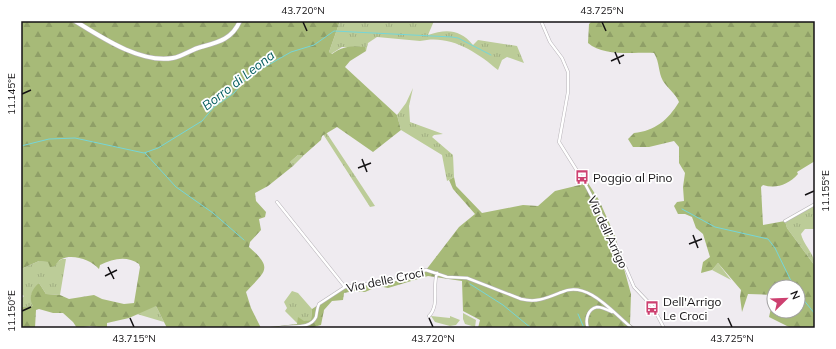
<svg xmlns="http://www.w3.org/2000/svg" width="836" height="349" viewBox="0 0 836 349" font-family="Mulish,sans-serif">
  <style>
    .grass { fill: url(#grass-tufts) }
    .forest { fill: url(#forest-firs); fill-rule: evenodd }
    .garden { fill: #bccc98 }
    .lines { fill: none; stroke-linecap: round; stroke-linejoin: round }
    .stream { stroke: #75d6d8; stroke-width: 1 }
    .street-casing { stroke: #b7b3b8; stroke-width: 3.5 }
    .secondary-casing { stroke: #b7b3b8; stroke-width: 5 }
    .street { stroke: #fff; stroke-width: 2.5 }
    .secondary { stroke: #fff; stroke-width: 4 }
    .ticks { fill: none; stroke: #141214; stroke-width: 1.5 }
    .labels { text-anchor: middle; dominant-baseline: central; stroke-width: 3.5; stroke-linejoin: round; paint-order: stroke }
    .poi-label { font-size: 12px; fill: #141214; stroke: #fff; text-anchor: start }
    .street-label { font-size: 12px; fill: #141214; stroke: #fff }
    .water-label { font-size: 13px; font-style: italic; fill: #055e60; stroke: #fff }
    .neatline { fill: none; stroke: #141214; stroke-width: 1.5 }
    .ticks-label { font-size: 10px; text-anchor: middle; fill: #141214 }
  </style>
  <defs>
    <pattern id="grass-tufts" width="24" height="20" patternUnits="userSpaceOnUse"><rect width="24" height="20" fill="#bccc98"/><path d="M3 7l-1-3M5 7V3M7 7l1-3M15 17l-1-3M17 17v-4M19 17l1-3" fill="none" stroke="#a1ae82"/></pattern>
    <pattern id="forest-firs" width="22" height="20" patternUnits="userSpaceOnUse"><rect width="22" height="20" fill="#a7ba78"/><path d="M5 1l3.5 6h-7zM16 11l3.5 6h-7z" fill="#8f9f67"/></pattern>
  </defs>
  <rect width="100%" height="100%" fill="#efebf0"/>
  <path class="grass" d="M 340,21 L 434,21 L 428,35 C 446,29 460,29 473,45 L 478,40 L 517,46 L 524,63 L 507,57 L 502,60 L 498,70 C 476,51 449,34 420,41 L 377,37 L 368,43 L 366,51 L 364,47 L 342,47 L 331,54 L 329,52 Z
    M 413,88 L 409,106 L 410,122 L 443,134 L 434,135 L 432,137 L 453,155 L 454,177 L 447,181 L 442,155 L 401,130 L 397,115 L 406,103 Z
    M 326,132 L 375,206 L 370,207 L 323,134 Z
    M 298,155 L 304,155 L 293,166 L 290,162 Z
    M 815,204 L 815,229 L 805,229 L 801,234 C 804,246 815,254 815,266 L 787,228 L 785,221 Z
    M 62,259 L 66,259 L 60,295 L 46,294 L 39,283 L 31,295 L 33,306 L 21,307 L 21,299 L 24,296 L 21,294 L 21,269 L 39,261 L 57,262 Z
    M 718,263 L 731,280 L 712,270 Z
    M 292,291 L 298,293 L 312,309 L 311,320 L 297,323 L 285,311 L 287,308 L 284,302 Z
    M 152,306 L 156,306 L 164,322 L 137,314 Z"/>
  <path class="forest" d="M 21,21 L 340,21 L 329,52 L 332,54 C 343,46 351,46 365,47 L 366,51 L 350,61 L 345,67 L 397,115 L 401,130 L 373,152 L 337,127 L 322,136 L 321,140 L 304,155 L 298,155 L 290,162 L 293,166 L 268,186 L 255,193 L 256,201 L 266,212 L 265,217 L 259,219 L 261,230 L 250,242 L 249,247 C 274,269 265,271 246,292 L 251,308 L 261,328 L 297,324 L 298,317 L 304,321 L 311,320 L 312,309 L 345,288 L 394,280 L 426,270 L 459,227 L 475,214 L 453,189 L 449,180 L 454,177 L 456,186 L 482,213 L 523,205 L 538,206 L 555,191 L 588,183 L 599,200 L 615,236 L 631,294 L 630,324 L 635,328 L 478,328 L 480,320 L 463,311 L 462,281 L 428,276 L 388,288 L 379,286 L 365,292 L 354,291 L 344,293 L 343,300 L 332,301 L 324,310 L 321,325 L 310,328 L 167,328 L 156,306 L 129,318 L 107,323 L 107,328 L 90,326 L 77,328 L 73,322 L 63,313 L 53,313 L 39,309 L 36,310 L 35,328 L 21,328 L 21,307 L 33,306 C 28,297 32,289 39,283 L 46,294 L 60,295 L 69,299 L 94,295 L 102,299 L 124,304 L 134,303 L 140,267 L 139,264 C 126,255 113,259 100,265 L 99,269 C 90,258 62,250 55,266 L 50,267 L 48,262 L 39,261 L 21,269 Z
    M 592,21 L 815,21 L 815,161 L 797,172 L 798,174 C 788,185 776,189 763,185 L 761,187 L 763,225 L 785,221 L 787,228 L 815,266 L 815,328 L 791,328 L 769,317 L 774,295 L 748,294 L 742,312 L 740,297 L 741,290 L 718,263 L 712,270 L 701,273 L 703,262 L 710,257 L 703,234 L 696,228 L 692,217 L 685,214 L 678,214 L 674,206 L 677,202 L 684,201 L 683,187 L 685,173 L 679,163 L 679,147 L 674,141 L 649,147 L 633,147 L 628,139 L 634,133 C 655,131 668,120 679,102 C 676,94 668,89 663,81 C 658,72 660,63 654,53 C 634,52 604,57 588,43 L 589,24 ZM 774,287 L 798,287 L 798,311 L 774,311 Z"/>
  <path class="garden" d="M 463,313 L 476,320 L 475,327 L 465,324 L 463,319 Z
    M 431,316 L 450,318 L 450,316 L 460,320 L 456,325 L 450,326 L 435,322 Z"/>
  <g class="lines">
    <path class="stream" d="M 21,146 L 49,139 L 75,138 L 144,153 L 158,148 L 202,121 L 214,107 L 234,93 L 244,81 L 263,68 L 291,52 L 314,45 L 334,31 L 452,37 L 458,38 L 491,55
      M 145,153 L 176,187 L 213,213 L 244,240
      M 682,209 L 715,227 L 768,239 L 775,248 L 794,287
      M 470,284 L 503,305 L 531,328
      M 798,293 L 815,314
      M 578,314 L 584,328"/>
    <defs>
      <path id="street" d="M 541,21 L 550,42 L 562,58 L 568,72 L 568,92 L 559,142 L 584,182 L 608,227 L 634,287 L 653,307 L 664,328
        M 277,202 L 345,287
        M 785,221 L 815,204
        M 429,316 C 440,305 432,286 437,273
        M 280,328 C 291,325 310,330 316,317 C 317,312 317,308 319,304 L 345,287 L 394,280 L 426,270 L 447,277 L 467,278 L 521,299 C 537,303 547,298 562,292 C 588,280 614,314 632,328
        M 588,328 C 585,321 587,309 597,307 C 601,307 608,310 612,312"/>
      <path id="secondary" d="M 75,21 C 101,37 141,64 173,58 C 183,56 192,49 201,47 C 219,42 232,39 240,21"/>
    </defs>
    <use href="#street" class="street-casing"/>
    <use href="#secondary" class="secondary-casing"/>
    <use href="#street" class="street"/>
    <use href="#secondary" class="secondary"/>
  </g>
  <path class="ticks" d="M 303,22 L 307,31M 602,22 L 606,31M 615,52 L 620,64M 611,61 L 624,55M 22,94 L 31,90M 362,159 L 367,172M 358,168 L 371,163M 805,195 L 814,191M 693,235 L 698,248M 689,244 L 702,239M 108,267 L 114,279M 105,276 L 117,270M 22,311 L 31,307M 130,318 L 134,327M 429,318 L 433,327M 728,318 L 732,327"/>
  <defs>
    <symbol id="bus-bare" viewBox="-9 -9 18 18"><path d="M-5-6H5V4H4V6H2V4H-2V6H-4V4H-5ZM-3.5-4V0h7V-4ZM-3.5 1.2v1.5H-2V1.2ZM2 1.2v1.5H3.5V1.2Z" fill="#cd4070" stroke="#fff" stroke-width="2.5" paint-order="stroke"/></symbol>
  </defs>
  <g fill-rule="evenodd">
    <use href="#bus-bare" x="572" y="167" width="20" height="20"/>
    <use href="#bus-bare" x="642" y="298" width="20" height="20"/>
  </g>
  <g class="labels">
    <g class="poi-label">
      <text x="593" y="177">Poggio al Pino</text>
      <text x="663" y="301">Dell'Arrigo<tspan x="663" dy="14">Le Croci</tspan></text>
    </g>
    <g class="street-label">
      <text transform="translate(608 232) rotate(65)">Via dell'Arrigo</text>
      <text transform="translate(385 280) rotate(-12)">Via delle Croci</text>
    </g>
    <g class="water-label">
      <text transform="translate(238 80) rotate(-38)">Borro di Leona</text>
    </g>
  </g>
  <rect width="836" height="349" fill="none" stroke="#ffffff" stroke-width="44"/>
  <g transform="translate(786 299) rotate(67)"><circle r="19" fill="#ffffff" stroke="#a1a0a1"/>
  <path d="M0-3L7 15L0 10L-7 15Z" fill="#cd4070"/>
  <text y="-6" font-size="11" font-weight="bold" text-anchor="middle" fill="#141214">N</text>
  </g>
  <rect x="22" y="22" width="792" height="305" class="neatline"/>
  <g class="ticks-label">
    <text x="303" y="14">43.720°N</text>
    <text x="602" y="14">43.725°N</text>
    <text transform="translate(11 94) rotate(-90)" y="4">11.145°E</text>
    <text transform="translate(825 191) rotate(-90)" y="4">11.155°E</text>
    <text transform="translate(11 311) rotate(-90)" y="4">11.150°E</text>
    <text x="134" y="342">43.715°N</text>
    <text x="433" y="342">43.720°N</text>
    <text x="732" y="342">43.725°N</text>
  </g>
</svg>
